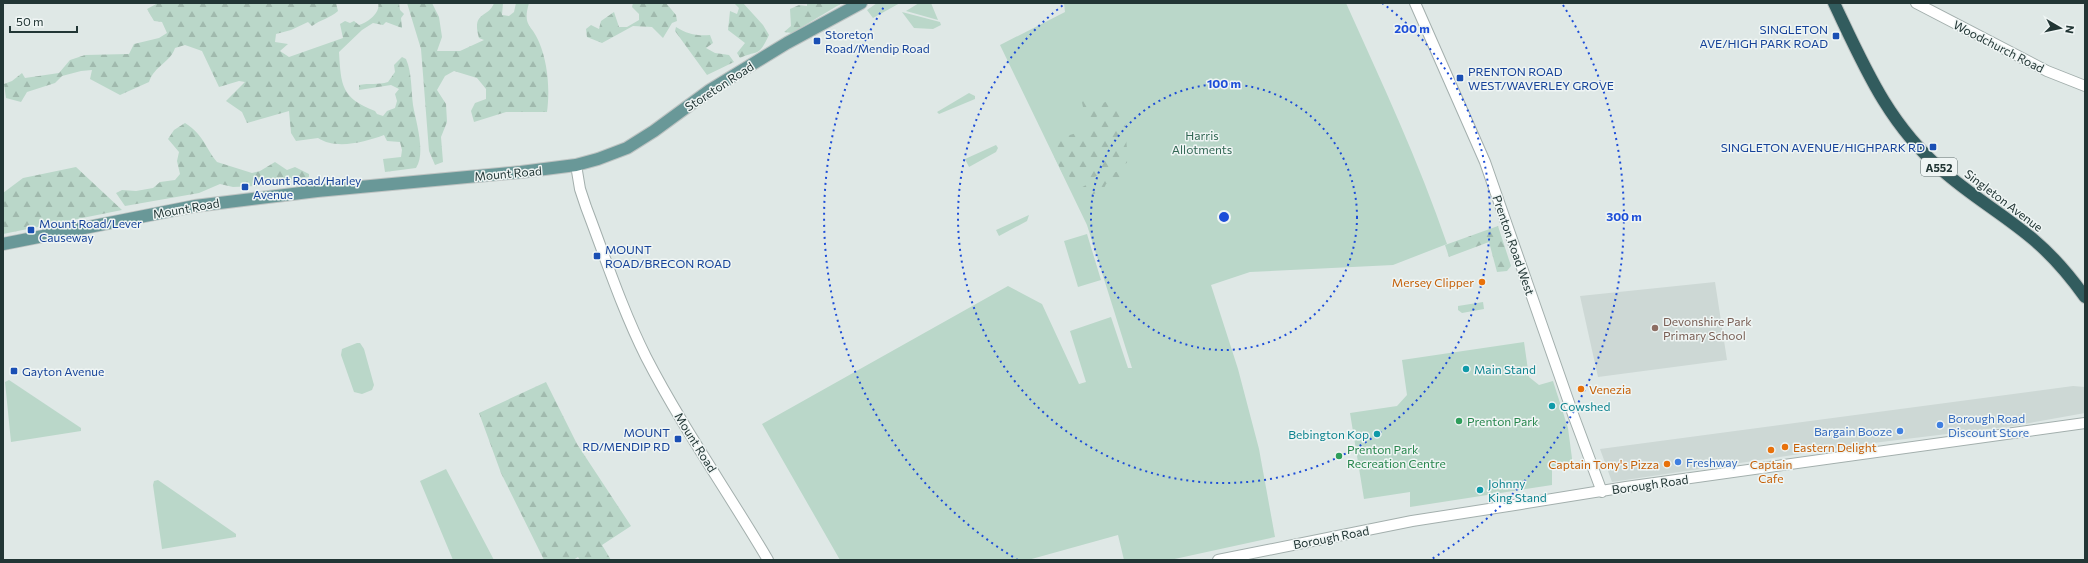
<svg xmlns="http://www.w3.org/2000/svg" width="2088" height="563" viewBox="0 0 2088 563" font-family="Commissioner,sans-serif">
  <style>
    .built { fill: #cdd8d5 }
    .green { fill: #bad7c9 }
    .forest { fill: url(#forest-firs) }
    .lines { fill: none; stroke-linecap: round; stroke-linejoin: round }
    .minor-casing { stroke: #a3afad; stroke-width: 12 }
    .major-casing { stroke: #bdc3c2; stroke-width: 14 }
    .highway-casing { stroke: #bdc3c2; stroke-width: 14 }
    .minor { stroke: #fff; stroke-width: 10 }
    .major { stroke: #699898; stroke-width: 12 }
    .highway { stroke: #325c5e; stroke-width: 12 }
    .ring { fill: none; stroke: #1d4ed8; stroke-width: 2; stroke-dasharray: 2 4 }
    .transit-dot { fill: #1a4fb4; stroke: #eff5f4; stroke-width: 1.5 }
    .food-dot { fill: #e8710a; stroke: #eff5f4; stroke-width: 1.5 }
    .education-dot { fill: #8d6e63; stroke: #eff5f4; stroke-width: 1.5 }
    .culture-dot { fill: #0f9aa8; stroke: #eff5f4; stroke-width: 1.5 }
    .leisure-dot { fill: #2e9e5b; stroke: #eff5f4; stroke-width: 1.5 }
    .shop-dot { fill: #3f7fe0; stroke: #eff5f4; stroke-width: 1.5 }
    .labels { text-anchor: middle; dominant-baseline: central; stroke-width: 3; stroke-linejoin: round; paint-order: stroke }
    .shield { fill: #eff5f4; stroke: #606f6e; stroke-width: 1 }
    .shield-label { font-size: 11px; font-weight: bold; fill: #223635 }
    .transit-label { font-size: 12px; fill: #164399; stroke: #eff5f4; text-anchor: start }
    .street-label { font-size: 12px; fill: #223635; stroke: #eff5f4 }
    .park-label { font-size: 12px; fill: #326754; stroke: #eff5f4 }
    .food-label { font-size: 12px; fill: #c56008; stroke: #eff5f4; text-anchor: end }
    .education-label { font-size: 12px; fill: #785e54; stroke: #eff5f4; text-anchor: start }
    .culture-label { font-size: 12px; fill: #0d838f; stroke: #eff5f4; text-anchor: start }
    .shop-label { font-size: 12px; fill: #366cbe; stroke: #eff5f4; text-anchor: start }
    .leisure-label { font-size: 12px; fill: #27864d; stroke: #eff5f4; text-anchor: start }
    .centre { fill: #1d4ed8; stroke: #eff5f4; stroke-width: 2 }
    .ring-label { font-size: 12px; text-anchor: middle; font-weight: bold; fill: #1d4ed8; stroke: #eff5f4; stroke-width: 3; stroke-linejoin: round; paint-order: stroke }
  </style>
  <defs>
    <pattern id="forest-firs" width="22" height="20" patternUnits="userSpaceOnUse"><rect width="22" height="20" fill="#bad7c9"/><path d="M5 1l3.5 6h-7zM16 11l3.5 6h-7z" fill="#a0b9ad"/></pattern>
  </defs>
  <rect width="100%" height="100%" fill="#dfe8e6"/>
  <path class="built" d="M 1715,282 L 1727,360 L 1598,377 L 1580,296 Z
    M 2073,386 L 2085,387 L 2085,413 L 2013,426 L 1881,442 L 1612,482 L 1600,449 Z"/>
  <path class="green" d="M 877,3 L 900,3 L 873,18 L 867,10 Z
    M 919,3 L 931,3 L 938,20 L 906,11 Z
    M 1064,3 L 1346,3 C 1382,83 1419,162 1447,244 L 1393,265 L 1250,272 L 1211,285 L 1238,369 L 1259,449 L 1275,537 L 1170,560 L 1124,560 L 1118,535 L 1028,560 L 840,560 L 762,424 L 1008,286 L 1042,304 L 1079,384 L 1086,382 L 1070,331 L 1111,317 L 1128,368 L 1132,368 L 1087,225 L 1000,45 L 1065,12 Z
    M 902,12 L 940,22 L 941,25 L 933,29 L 914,28 Z
    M 969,93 L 975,96 L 975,99 L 939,114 L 937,112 Z
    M 996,145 L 998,148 L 996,152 L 969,167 L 965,159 Z
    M 1029,215 L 1027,221 L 999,236 L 996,230 Z
    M 1087,234 L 1101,280 L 1078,287 L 1064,241 Z
    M 1483,302 L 1484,309 L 1462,313 L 1458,310 L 1458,306 Z
    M 1524,342 L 1529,377 L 1539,385 L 1553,381 L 1568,428 L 1573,466 L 1552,470 L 1552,485 L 1410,507 L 1410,492 L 1364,499 L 1350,413 L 1397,406 L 1407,395 L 1402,360 Z
    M 357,343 L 360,343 L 364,349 L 374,385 L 372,390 L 362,394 L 354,392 L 341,355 L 342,349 Z
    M 9,380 L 81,428 L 81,431 L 11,442 L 5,382 Z
    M 446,469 L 494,560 L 453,560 L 420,481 Z
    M 158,480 L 236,534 L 236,537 L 162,549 L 153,485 L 154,481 Z"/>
  <path class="forest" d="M 158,3 L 336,3 L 338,11 C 330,18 320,20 312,26 L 308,22 L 291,30 L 276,34 L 275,42 L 288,44 L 280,51 L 289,57 L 343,38 L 340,24 L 345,21 L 350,23 L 354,21 L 359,25 C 367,23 381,13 378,3 L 399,3 L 400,10 L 404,14 L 401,18 L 402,28 L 386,22 L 383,25 L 373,23 L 362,30 L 339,52 C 341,85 341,98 375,111 L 377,114 L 383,116 L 387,111 L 395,108 L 397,101 L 395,94 L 399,89 L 391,85 L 359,90 L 359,85 C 369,83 378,85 388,82 L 395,72 L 394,65 L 402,57 L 406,59 C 412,73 411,89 413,105 C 416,122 426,153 416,168 L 385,172 L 383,159 L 401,157 L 402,150 L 400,142 L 387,141 L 384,135 C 365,142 336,150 318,138 L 296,141 L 291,133 L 289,111 L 247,123 L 242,112 L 226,101 L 245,82 L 239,81 L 219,87 L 202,51 L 185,45 L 175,48 C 170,63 155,65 149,82 L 120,95 L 90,79 L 92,70 L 81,71 L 62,76 L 55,83 L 27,92 L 21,102 L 6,98 L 4,84 L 12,81 L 22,73 L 25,78 L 59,73 L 70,60 L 85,55 L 129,54 L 134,44 L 159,38 L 167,33 L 162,22 L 154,21 L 147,9 Z
    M 407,3 L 432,3 L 439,17 L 442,37 L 437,51 L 460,51 L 484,40 L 479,38 C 471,11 489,18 494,3 L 503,3 L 502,15 L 509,16 L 514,12 L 516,3 L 529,3 C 522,27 532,24 539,42 C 548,63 550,90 547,112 L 506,112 L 474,122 L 471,111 L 475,103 L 486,99 L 486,89 L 477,78 L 454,71 L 445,76 L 437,90 L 446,104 L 447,122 L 441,137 L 443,162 L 435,165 L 429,151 L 421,49 Z
    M 633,3 L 666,3 L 676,15 L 677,21 L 672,23 L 663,38 L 652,27 L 633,26 L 602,43 L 587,37 L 586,29 L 591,25 L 599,29 L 601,21 L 614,12 L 619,27 L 627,27 L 639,20 L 639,14 L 632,7 Z
    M 734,3 L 743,3 L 763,25 L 769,35 C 758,58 759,49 740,58 L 737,53 L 745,43 L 728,30 L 730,11 L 737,14 L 739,8 Z
    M 807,3 L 842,3 L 792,33 L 784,32 L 791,26 L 790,9 L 799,5 L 807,6 Z
    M 676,27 C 687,34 696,36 710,35 L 713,43 L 706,48 L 715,53 L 729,55 L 734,62 L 707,75 L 675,31 Z
    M 1079,89 L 1084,91 L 1088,99 L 1096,100 L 1098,105 L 1115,98 L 1118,114 L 1126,117 C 1123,132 1129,148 1127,163 C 1110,168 1094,180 1076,182 L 1065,173 L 1063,174 L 1054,156 L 1056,153 L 1050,141 L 1093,128 L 1096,122 L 1103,117 L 1100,115 L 1092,119 L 1087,125 Z
    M 185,123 C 204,135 204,146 217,162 L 252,173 L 260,171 L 275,162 L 287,170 L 295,167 L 309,174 L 309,177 L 288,180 L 281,184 L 258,186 L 233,187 L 220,184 L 199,193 L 125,206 L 116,193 L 122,190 L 136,191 L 153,188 L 160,182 L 175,180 L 180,174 L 177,161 L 179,152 L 168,139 L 174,130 Z
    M 76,167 L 122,210 L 3,234 L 3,193 L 23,178 Z
    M 1121,170 L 1130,172 L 1131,177 L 1106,184 L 1103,190 L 1087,197 L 1077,193 L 1077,190 L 1095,180 Z
    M 1498,226 L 1511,266 L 1507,271 L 1497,272 L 1489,242 L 1449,257 L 1445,245 Z
    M 546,382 L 577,444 L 631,526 L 602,545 L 611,560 L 580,560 L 578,557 L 573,560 L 544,560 L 501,473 L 479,413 Z"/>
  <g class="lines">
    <defs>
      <path id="minor" d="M 1415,3 L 1485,162 L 1574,417 L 1602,492
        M 1916,3 L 2047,71 L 2085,86
        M 576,165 L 580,189 L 586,207 C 605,257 622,309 646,357 C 682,427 728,492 768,560
        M 1218,560 L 1412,521 L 1521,504 L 1626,487 L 2085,423"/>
      <path id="major" d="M 3,244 L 195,206 L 317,191 L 521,172 L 576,165 L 598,159 L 627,148 L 654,131 L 710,90 L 787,43 L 861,3"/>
      <path id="highway" d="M 1834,3 C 1864,66 1888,124 1942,170 C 1971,196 2005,215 2034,240 C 2054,257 2070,276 2085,297"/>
    </defs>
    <use href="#minor" class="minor-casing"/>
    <use href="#major" class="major-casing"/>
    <use href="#highway" class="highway-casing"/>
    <use href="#minor" class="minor"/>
    <use href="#major" class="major"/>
    <use href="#highway" class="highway"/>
  </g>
  <g class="ring">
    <circle cx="1224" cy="217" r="133"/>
    <path d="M1382 3A266 266 0 1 1 1066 3"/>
    <path d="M1018 560A400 400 0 0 1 885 5M1563 5A400 400 0 0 1 1430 560"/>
  </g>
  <g class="transit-dot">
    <rect x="1832" y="32" width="8" height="8" rx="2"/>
    <rect x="813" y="37" width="8" height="8" rx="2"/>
    <rect x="1456" y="74" width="8" height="8" rx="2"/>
    <rect x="1929" y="143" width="8" height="8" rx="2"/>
    <rect x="241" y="183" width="8" height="8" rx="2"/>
    <rect x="27" y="226" width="8" height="8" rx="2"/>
    <rect x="593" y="252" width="8" height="8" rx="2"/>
    <rect x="10" y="367" width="8" height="8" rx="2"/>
    <rect x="674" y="435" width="8" height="8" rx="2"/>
  </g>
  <g class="food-dot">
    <circle cx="1482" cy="282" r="4"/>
    <circle cx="1581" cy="389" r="4"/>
    <circle cx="1785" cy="447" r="4"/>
    <circle cx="1771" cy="450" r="4"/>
    <circle cx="1667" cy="464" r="4"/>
  </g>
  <circle class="education-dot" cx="1655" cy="328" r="4"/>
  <g class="culture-dot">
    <circle cx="1466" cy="369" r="4"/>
    <circle cx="1552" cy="406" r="4"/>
    <circle cx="1377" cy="434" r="4"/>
    <circle cx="1480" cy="490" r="4"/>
  </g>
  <g class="leisure-dot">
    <circle cx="1459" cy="421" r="4"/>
    <circle cx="1339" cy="456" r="4"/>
  </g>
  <g class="shop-dot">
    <circle cx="1940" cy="425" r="4"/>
    <circle cx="1900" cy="431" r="4"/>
    <circle cx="1678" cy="462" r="4"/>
  </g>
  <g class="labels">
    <rect class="shield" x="1921" y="158" width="36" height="18" rx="3"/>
    <g class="shield-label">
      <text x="1939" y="167">A552</text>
    </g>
    <g class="transit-label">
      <text x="1828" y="29" text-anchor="end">SINGLETON<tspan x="1828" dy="14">AVE/HIGH PARK ROAD</tspan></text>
      <text x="825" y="34">Storeton<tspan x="825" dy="14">Road/Mendip Road</tspan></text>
      <text x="1468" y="71">PRENTON ROAD<tspan x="1468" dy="14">WEST/WAVERLEY GROVE</tspan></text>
      <text x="1925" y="147" text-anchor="end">SINGLETON AVENUE/HIGHPARK RD</text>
      <text x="253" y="180">Mount Road/Harley<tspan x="253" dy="14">Avenue</tspan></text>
      <text x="39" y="223">Mount Road/Lever<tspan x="39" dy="14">Causeway</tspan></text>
      <text x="605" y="249">MOUNT<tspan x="605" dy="14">ROAD/BRECON ROAD</tspan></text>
      <text x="22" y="371">Gayton Avenue</text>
      <text x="670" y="432" text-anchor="end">MOUNT<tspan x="670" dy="14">RD/MENDIP RD</tspan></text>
    </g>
    <g class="street-label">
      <text transform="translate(1999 46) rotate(27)">Woodchurch Road</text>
      <text transform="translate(719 86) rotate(-33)">Storeton Road</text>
      <text transform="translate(508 173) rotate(-5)">Mount Road</text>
      <text transform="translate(2004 200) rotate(37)">Singleton Avenue</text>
      <text transform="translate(186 208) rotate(-10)">Mount Road</text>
      <text transform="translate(1514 245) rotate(71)">Prenton Road West</text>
      <text transform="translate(696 442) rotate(58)">Mount Road</text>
      <text transform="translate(1650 484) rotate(-8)">Borough Road</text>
      <text transform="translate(1331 537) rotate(-11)">Borough Road</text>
    </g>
    <g class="park-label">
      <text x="1202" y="135">Harris<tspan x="1202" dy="14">Allotments</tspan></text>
    </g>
    <g class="food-label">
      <text x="1474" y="282">Mersey Clipper</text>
      <text x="1589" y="389" text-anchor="start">Venezia</text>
      <text x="1793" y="447" text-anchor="start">Eastern Delight</text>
      <text x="1659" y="464">Captain Tony's Pizza</text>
      <text x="1771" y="464" text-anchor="middle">Captain<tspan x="1771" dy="14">Cafe</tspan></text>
    </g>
    <g class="education-label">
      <text x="1663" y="321">Devonshire Park<tspan x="1663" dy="14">Primary School</tspan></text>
    </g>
    <g class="culture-label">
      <text x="1474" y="369">Main Stand</text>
      <text x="1560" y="406">Cowshed</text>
      <text x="1369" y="434" text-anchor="end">Bebington Kop</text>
      <text x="1488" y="483">Johnny<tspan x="1488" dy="14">King Stand</tspan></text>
    </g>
    <g class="shop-label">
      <text x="1948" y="418">Borough Road<tspan x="1948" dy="14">Discount Store</tspan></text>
      <text x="1892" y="431" text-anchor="end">Bargain Booze</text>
      <text x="1686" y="462">Freshway</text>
    </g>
    <g class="leisure-label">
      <text x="1467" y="421">Prenton Park</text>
      <text x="1347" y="449">Prenton Park<tspan x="1347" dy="14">Recreation Centre</tspan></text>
    </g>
  </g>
  <circle cx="1224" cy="217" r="6" class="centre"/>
  <g class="ring-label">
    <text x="1412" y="33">200 m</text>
    <text x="1224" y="88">100 m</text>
    <text x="1624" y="221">300 m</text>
  </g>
  <rect width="2088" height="563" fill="none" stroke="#223635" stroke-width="8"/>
  <g transform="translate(2060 28) rotate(99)" stroke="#eff5f4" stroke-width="3" paint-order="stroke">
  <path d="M0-3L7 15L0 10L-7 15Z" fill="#223635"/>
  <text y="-6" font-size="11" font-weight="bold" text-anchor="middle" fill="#223635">N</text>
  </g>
  <path d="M10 26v6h67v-6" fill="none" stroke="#223635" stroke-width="2"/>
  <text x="16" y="26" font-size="12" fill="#223635" stroke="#eff5f4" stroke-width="3" paint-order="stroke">50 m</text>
</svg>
